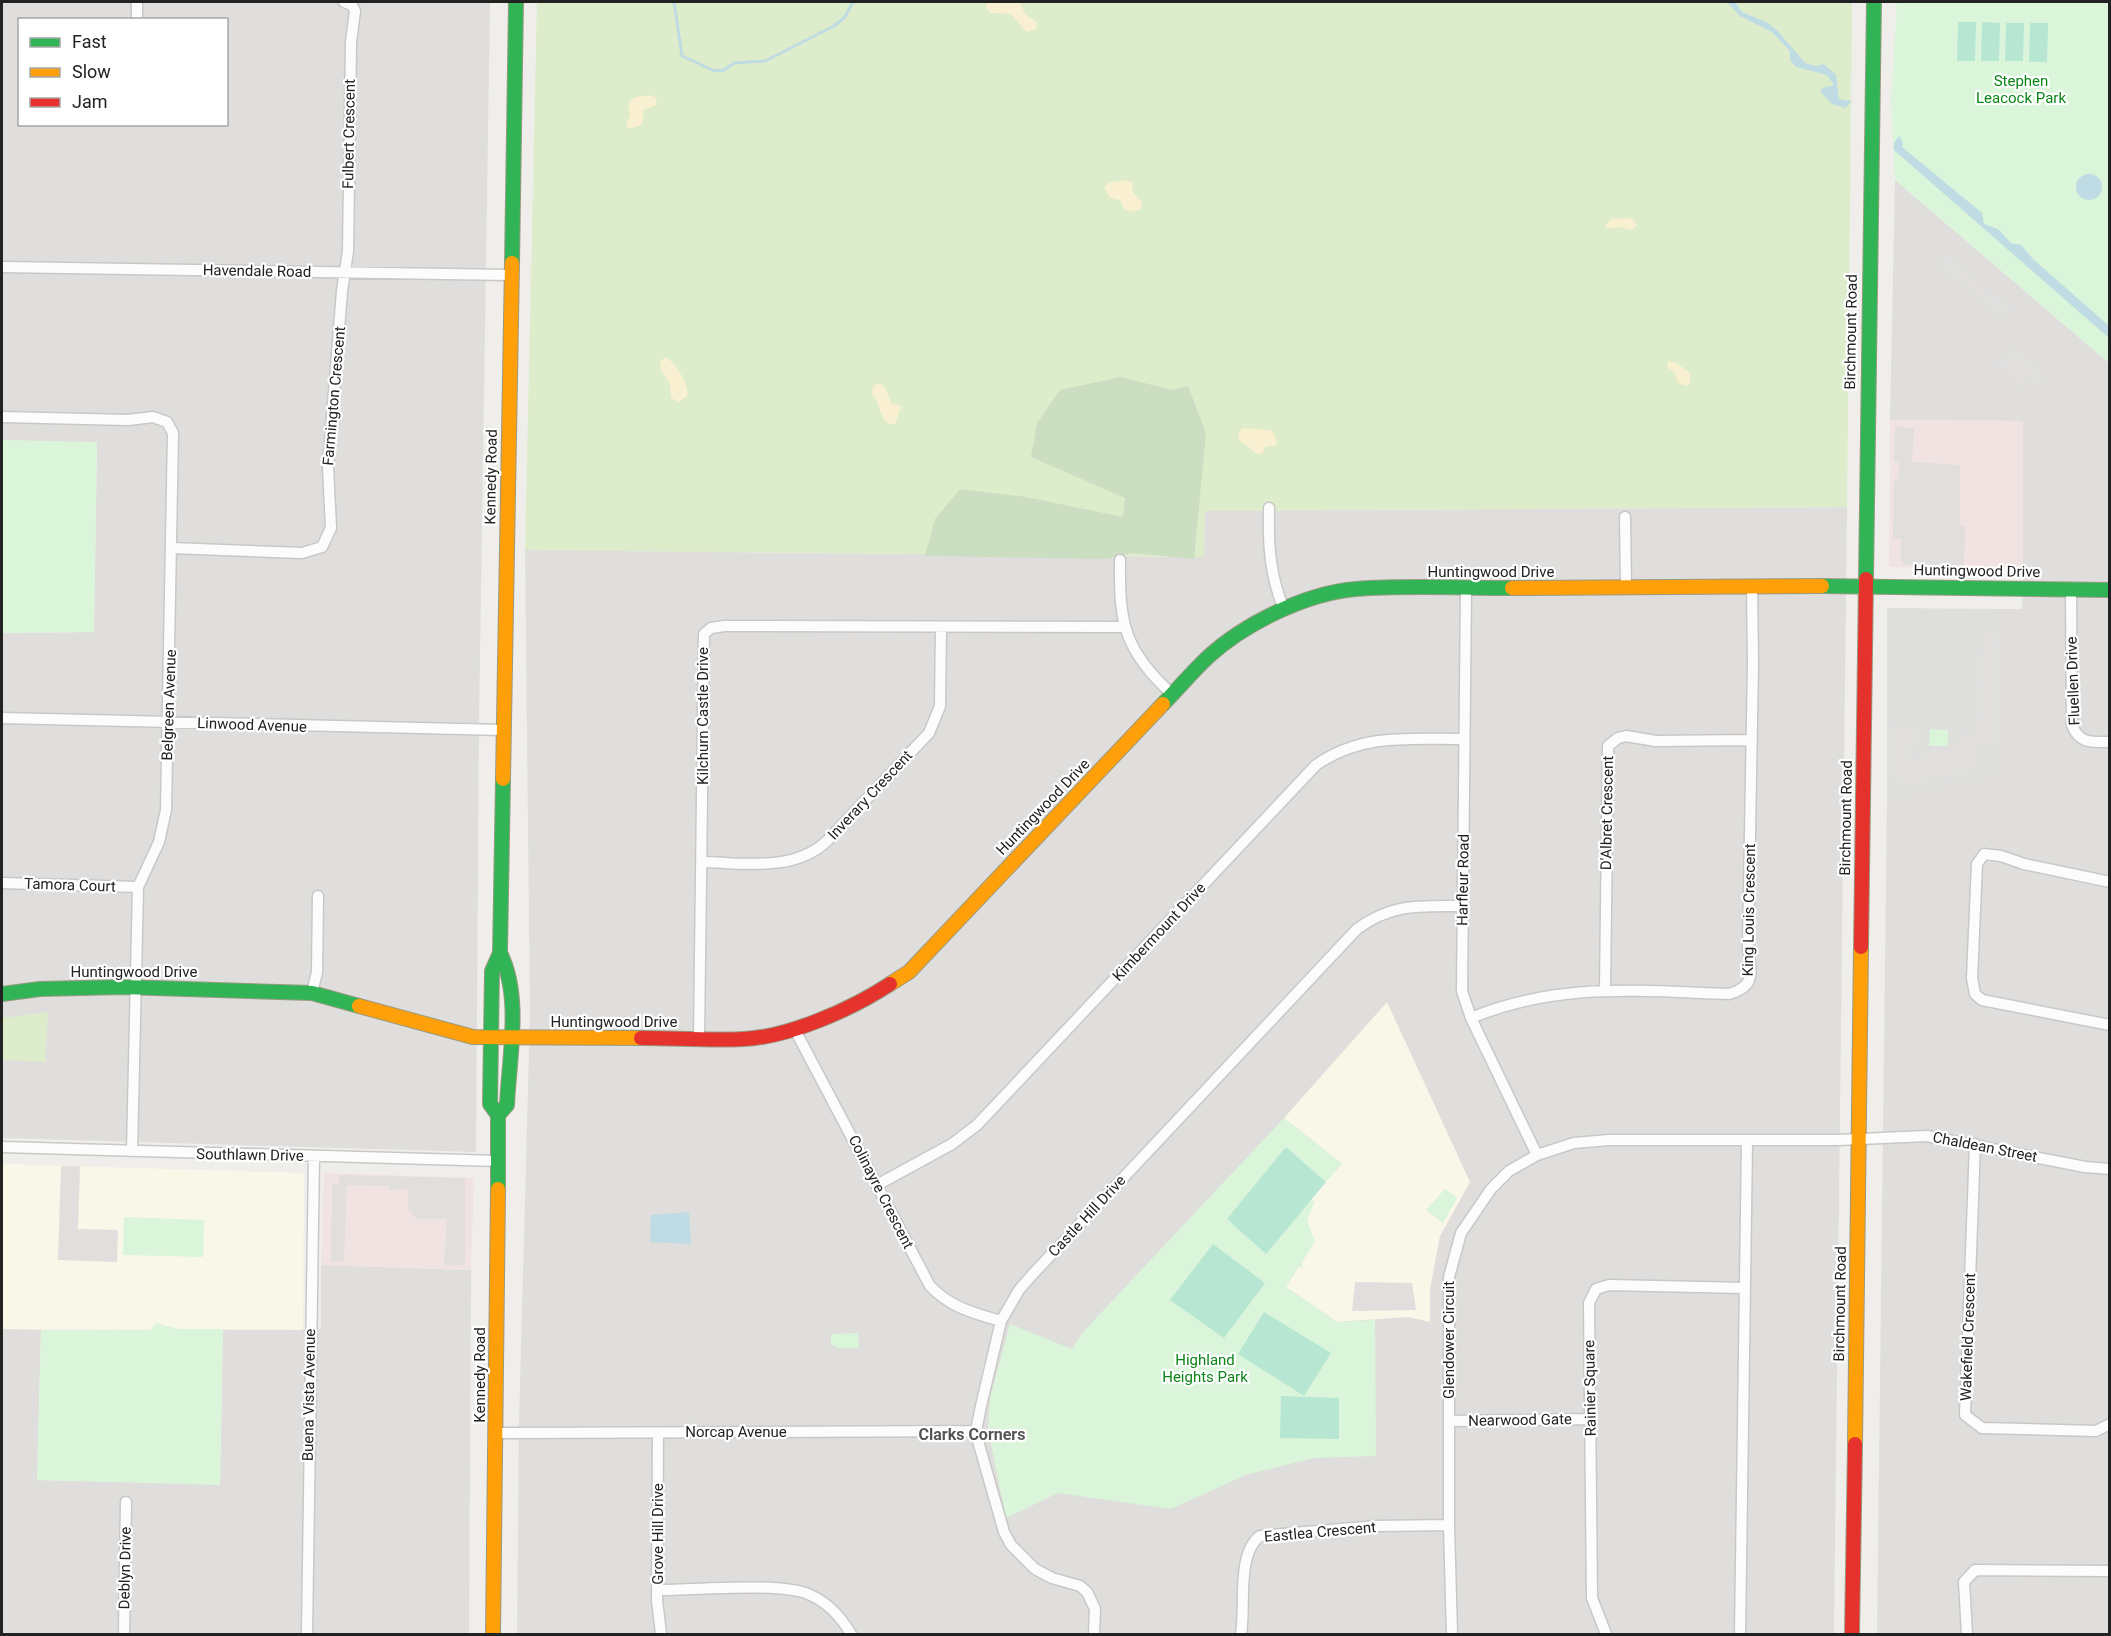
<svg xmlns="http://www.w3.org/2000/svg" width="2111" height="1636" viewBox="0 0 2111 1636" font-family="Roboto,sans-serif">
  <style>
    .residential { fill: #dfdedc; fill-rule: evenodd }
    .commercial { fill: #f1e3e1 }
    .education { fill: #f8f7e8 }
    .religious { fill: #dededc }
    .grass { fill: #ddeccb }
    .forest { fill: #cbdec1 }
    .sand { fill: #f8f0d0 }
    .park { fill: #daf5da }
    .pitch { fill: #b7e6d2 }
    .parking { fill: #e0dfde }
    .water { fill: #bfdbe3 }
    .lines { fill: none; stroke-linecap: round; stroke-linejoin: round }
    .stream { stroke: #bfdbe3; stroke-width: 3 }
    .street-casing { stroke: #c9c8c7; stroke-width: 13 }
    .fast-casing { stroke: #999a82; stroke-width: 16 }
    .slow-casing { stroke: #999a82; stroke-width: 16 }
    .jam-casing { stroke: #999a82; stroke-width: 16 }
    .street { stroke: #fdfcfc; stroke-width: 10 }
    .fast { stroke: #30b455; stroke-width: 14 }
    .slow { stroke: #ff9f0a; stroke-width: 14 }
    .jam { stroke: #e5322d; stroke-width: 14 }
    .labels { text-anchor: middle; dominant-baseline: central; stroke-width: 4.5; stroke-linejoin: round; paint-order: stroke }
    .park-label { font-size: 15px; fill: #0c8416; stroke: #fff }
    .street-label { font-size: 15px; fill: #222; stroke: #fff }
    .neighbourhood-label { font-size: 16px; font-weight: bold; fill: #555; stroke: #fff }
  </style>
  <rect width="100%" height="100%" fill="#f0eeeb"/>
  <path class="residential" d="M 2,2 L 490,2 L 479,722 L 476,1152 L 2,1138 L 2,633 L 94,632 L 97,443 L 2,440 ZM 20,20 L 226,20 L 226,124 L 20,124 Z
    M 1895,180 L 2109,363 L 2110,1634 L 1877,1634 L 1887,797 L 2000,772 L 1999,609 L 2022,609 L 2023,569 L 2023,421 L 1890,420 Z
    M 1847,507 L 1834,1634 L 517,1634 L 519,1423 L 530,1014 L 525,550 L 1204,557 L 1205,511 Z
    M 321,1265 L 471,1270 L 469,1634 L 2,1634 L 2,1329 L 41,1330 L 37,1480 L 220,1484 L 223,1329 L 321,1329 Z"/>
  <path class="commercial" d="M 1890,420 L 2023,421 L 2023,569 L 1889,567 Z
    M 324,1173 L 474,1178 L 471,1270 L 321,1265 Z"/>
  <path class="education" d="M 1387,1002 L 1470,1182 L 1440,1236 L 1430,1289 L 1430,1322 L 1408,1317 L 1337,1322 L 1286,1287 L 1314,1242 L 1291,1220 L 1342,1164 L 1284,1118 Z
    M 2,1164 L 304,1173 L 303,1330 L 2,1329 Z"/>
  <path class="religious" d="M 1887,608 L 1999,609 L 2000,772 L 1887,797 Z"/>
  <path class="grass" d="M 537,2 L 1852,2 L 1847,507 L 1205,511 L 1204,557 L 525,550 Z
    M 48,1012 L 45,1062 L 2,1060 L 2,1018 Z"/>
  <path class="forest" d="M 1121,377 L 1171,390 L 1188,386 L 1206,433 L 1194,559 L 1132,553 L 1106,559 L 925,556 L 935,519 L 960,489 L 1026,497 L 1123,517 L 1125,498 L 1031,457 L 1037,423 L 1060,390 Z"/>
  <path class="sand" d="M 987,2 L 1020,3 L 1025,14 L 1037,22 L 1036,29 L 1027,32 C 1007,12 1020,14 990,13 L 986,8 Z
    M 650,95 L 656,98 L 657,105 L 644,110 L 642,125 L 629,129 L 626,125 L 630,114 L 628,103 L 635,97 Z
    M 1126,180 L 1132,182 L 1133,192 L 1142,202 L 1141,209 L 1134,212 L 1124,209 L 1120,200 L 1110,198 L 1104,187 L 1109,183 Z
    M 1632,218 L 1637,225 L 1633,230 L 1620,227 L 1608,229 L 1605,226 L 1611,219 Z
    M 665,357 C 674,360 690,385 687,396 L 679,402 L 671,398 L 670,384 L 661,370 L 660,362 Z
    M 1668,361 L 1675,362 L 1690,373 L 1690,384 L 1686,386 L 1678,383 L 1674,372 L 1667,367 Z
    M 879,383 L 885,387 L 891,403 L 901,406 L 895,424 L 889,424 C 879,417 881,404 872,395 L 873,386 Z
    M 1243,428 L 1270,430 L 1274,433 L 1277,443 L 1274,446 L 1266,446 L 1262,454 L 1257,454 L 1239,440 L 1238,433 Z"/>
  <path class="park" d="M 1897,2 L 2109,2 L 2109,363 L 1895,180 L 1891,102 Z
    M 2,440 L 97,442 L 94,632 L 2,633 Z
    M 1930,729 L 1948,730 L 1948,746 L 1929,746 Z
    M 1284,1118 L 1342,1164 L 1309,1200 L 1315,1201 L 1307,1221 L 1315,1242 L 1302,1262 L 1303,1268 L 1299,1266 L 1286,1287 L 1337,1322 L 1375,1320 L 1376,1456 L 1314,1458 L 1246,1475 L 1171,1509 L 1058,1493 L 1006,1518 L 988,1429 L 990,1398 L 1010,1324 L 1072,1349 L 1083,1332 Z
    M 1445,1189 L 1457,1198 L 1443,1223 L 1426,1210 Z
    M 124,1217 L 204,1220 L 203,1257 L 123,1255 Z
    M 156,1323 L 178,1329 L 223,1329 L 220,1485 L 37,1480 L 41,1330 L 150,1330 Z
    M 858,1333 L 859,1348 L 837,1348 L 831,1344 L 831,1334 Z"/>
  <path class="pitch" d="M 1958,22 L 1976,22 L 1975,61 L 1957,61 Z
    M 1982,22 L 2000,23 L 1999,61 L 1981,61 Z
    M 2006,23 L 2024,23 L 2023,61 L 2005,61 Z
    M 2030,23 L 2048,23 L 2047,62 L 2029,62 Z
    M 1286,1147 L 1326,1182 L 1266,1254 L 1227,1219 Z
    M 1213,1244 L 1265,1283 L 1224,1338 L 1170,1300 Z
    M 1264,1312 L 1331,1353 L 1304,1396 L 1238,1354 Z
    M 1281,1396 L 1339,1398 L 1339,1439 L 1280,1438 Z"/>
  <path class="parking" d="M 1944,255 L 2011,309 L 2004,318 L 1938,263 Z
    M 2014,346 L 2039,368 L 2036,372 L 2042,377 L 2035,384 L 2028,379 L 2023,385 L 1998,365 Z
    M 1895,427 L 1914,428 L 1912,462 L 1960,465 L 1960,526 L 1965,527 L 1964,565 L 1905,565 L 1901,560 L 1901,539 L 1893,539 L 1894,479 L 1899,479 L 1899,461 L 1894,461 Z
    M 1979,632 L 1998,632 L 1996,746 L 1977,748 L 1980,771 L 1897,789 L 1897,779 L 1889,781 L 1889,724 L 1918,726 L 1918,746 L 1909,746 L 1909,756 L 1949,748 L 1964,729 L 1972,734 L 1976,728 Z
    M 61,1166 L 80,1166 L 78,1229 L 118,1230 L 117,1262 L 58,1260 Z
    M 339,1175 L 465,1178 L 465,1265 L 444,1265 L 447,1219 L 417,1219 L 408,1209 L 408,1189 L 389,1190 L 389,1186 L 347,1185 L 344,1261 L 331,1262 L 332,1183 L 339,1184 Z
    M 1355,1282 L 1412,1283 L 1416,1310 L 1352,1311 Z"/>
  <path class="water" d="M 1727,2 L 1735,2 L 1742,12 L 1766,22 L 1777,30 L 1805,63 L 1815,66 L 1824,64 L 1836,75 L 1839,99 L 1852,101 L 1845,108 L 1832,104 L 1821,92 L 1822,88 L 1834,85 L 1827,75 L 1796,67 L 1790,60 L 1790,51 L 1772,32 L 1740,16 Z
    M 1899,136 L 1903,143 L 1902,147 L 1982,213 L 1984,224 L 1998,229 L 2011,243 L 2021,245 L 2033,259 L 2109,326 L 2109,338 L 1894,150 L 1894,143 Z
    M2076 187a13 13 0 1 1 26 0a13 13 0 1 1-26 0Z
    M 689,1212 L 691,1244 L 650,1242 L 651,1215 Z"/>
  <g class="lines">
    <path class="stream" d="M 674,2 L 682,56 L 715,71 L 724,70 L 734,63 L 765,61 L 834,26 L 845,17 L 853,2"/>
    <defs>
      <path id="street" d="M 137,20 L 137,2
        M 2,267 L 512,275
        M 2,417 L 128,420 L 153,417 L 167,422 L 173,433 L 166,810 L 159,842 L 138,887 L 132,1151
        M 1269,508 C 1268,544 1270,577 1284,609
        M 1625,517 L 1626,588
        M 172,548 L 302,553 L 322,547 L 331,528 L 328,467 L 342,291 L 348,251 L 351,42 L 355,11 L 352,5 L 344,2
        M 1120,560 C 1119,623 1124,651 1173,695
        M 1466,588 L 1462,991 L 1471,1018 L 1537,1155
        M 2071,590 L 2072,725 C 2079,744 2092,742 2110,742
        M 2,718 L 502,730
        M 703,862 C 745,863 794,872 827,841 L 929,733 L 940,706 L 941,627
        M 2110,882 L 2024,864 L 2001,856 L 1984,854 L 1977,864 L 1972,978 L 1975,994 L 1982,1000 L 2110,1025
        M 2,883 L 138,887
        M 1605,990 L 1608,746 L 1618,738 L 1626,736 L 1656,741 L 1751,740
        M 312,993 L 317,972 L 318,896
        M 1471,1018 C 1558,982 1638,991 1729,994 C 1757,986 1751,971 1748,947 L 1753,663 L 1752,587
        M 794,1028 L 930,1286 C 950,1307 973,1313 1001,1321
        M 699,1039 L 704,634 L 711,628 L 724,626 L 1123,627
        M 1975,1144 L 1965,1415 L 1982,1428 L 2096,1431 L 2110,1424
        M 2,1147 L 499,1161
        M 877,1185 L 952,1144 L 977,1125 L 1316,765 C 1362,733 1410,739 1464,739
        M 1449,1421 L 1591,1419
        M 496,1433 L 976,1431
        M 658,1433 L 657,1600 L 661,1634
        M 657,1590 C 693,1590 779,1582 808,1594 C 828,1602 841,1617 851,1634
        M 124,1634 L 126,1502
        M 307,1634 L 314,1156
        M 1094,1634 L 1095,1609 L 1087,1592 L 1080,1586 L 1052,1578 L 1035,1569 L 1011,1545 L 1004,1532 L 978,1441 L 976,1431 L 981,1406 L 1001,1321 L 1019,1290 L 1032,1275 L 1357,929 C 1392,903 1420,906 1462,906
        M 1241,1634 C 1246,1606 1236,1554 1260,1536 L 1376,1526 L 1449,1525
        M 1452,1634 L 1449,1525 L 1449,1277 L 1461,1233 L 1491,1189 L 1509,1171 L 1537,1155 L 1574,1143 L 1609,1140 L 1837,1140 L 1927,1136 L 2085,1167 L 2110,1169
        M 1606,1634 L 1592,1598 L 1589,1303 L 1596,1289 L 1609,1285 L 1745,1288
        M 1740,1634 L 1747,1142
        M 1967,1634 L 1964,1582 L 1975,1570 L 2110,1571"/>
      <path id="fast" d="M 512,263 L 516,2
        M 1866,579 L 1874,2
        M 1822,586 L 2110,590
        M 1163,704 C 1178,689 1192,672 1208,657 C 1244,624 1306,593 1356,589 C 1407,585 1460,588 1512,588
        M 2,994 L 40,989 L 123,987 L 312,993 L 359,1006
        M 498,1115 L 507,1105 C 509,1058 522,996 500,953
        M 498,1189 L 498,1115 L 490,1104 L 492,971 L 500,953 L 503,779"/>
      <path id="slow" d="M 1512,588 L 1822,586
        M 503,779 L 512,263
        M 890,984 L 909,972 L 1163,704
        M 359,1006 L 473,1037 L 641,1038
        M 1855,1444 L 1861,947
        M 493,1634 L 498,1189"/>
      <path id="jam" d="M 1861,947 L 1866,579
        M 641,1038 C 675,1038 710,1041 744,1039 C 789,1037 852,1009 890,984
        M 1852,1634 L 1855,1444"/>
    </defs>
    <use href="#street" class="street-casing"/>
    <use href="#fast" class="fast-casing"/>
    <use href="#slow" class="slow-casing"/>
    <use href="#jam" class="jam-casing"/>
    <use href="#street" class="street"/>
    <use href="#fast" class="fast"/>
    <use href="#slow" class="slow"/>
    <use href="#jam" class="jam"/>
  </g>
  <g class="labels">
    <g class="park-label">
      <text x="2021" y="81">Stephen<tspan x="2021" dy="17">Leacock Park</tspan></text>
      <text x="1205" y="1360">Highland<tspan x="1205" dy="17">Heights Park</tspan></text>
    </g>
    <g class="street-label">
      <text transform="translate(349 134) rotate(-89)">Fulbert Crescent</text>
      <text transform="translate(257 271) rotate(1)">Havendale Road</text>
      <text transform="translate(1851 332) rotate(-89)">Birchmount Road</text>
      <text transform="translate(334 396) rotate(-85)">Farmington Crescent</text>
      <text transform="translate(491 477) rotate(-89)">Kennedy Road</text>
      <text transform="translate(1977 571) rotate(1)">Huntingwood Drive</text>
      <text x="1491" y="572">Huntingwood Drive</text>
      <text transform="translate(2073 681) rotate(-92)">Fluellen Drive</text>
      <text transform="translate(169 705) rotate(-88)">Belgreen Avenue</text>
      <text transform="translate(703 716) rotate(-90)">Kilchurn Castle Drive</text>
      <text transform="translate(252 725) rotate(2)">Linwood Avenue</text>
      <text transform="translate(870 795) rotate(-47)">Inverary Crescent</text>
      <text transform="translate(1043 807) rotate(-46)">Huntingwood Drive</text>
      <text transform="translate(1607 813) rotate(-89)">D'Albret Crescent</text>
      <text transform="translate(1846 818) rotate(-89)">Birchmount Road</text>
      <text transform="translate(1463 880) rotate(-89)">Harfleur Road</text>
      <text transform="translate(70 885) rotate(2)">Tamora Court</text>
      <text transform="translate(1749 910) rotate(-89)">King Louis Crescent</text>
      <text transform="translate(1159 932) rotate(-47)">Kimbermount Drive</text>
      <text x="134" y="972">Huntingwood Drive</text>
      <text x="614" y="1022">Huntingwood Drive</text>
      <text transform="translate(1985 1147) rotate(11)">Chaldean Street</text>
      <text transform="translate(250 1155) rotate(1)">Southlawn Drive</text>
      <text transform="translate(881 1192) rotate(63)">Colinayre Crescent</text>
      <text transform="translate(1087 1216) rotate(-47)">Castle Hill Drive</text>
      <text transform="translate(1840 1304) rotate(-89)">Birchmount Road</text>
      <text transform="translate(1968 1337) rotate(-88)">Wakefield Crescent</text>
      <text transform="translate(1449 1340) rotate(-90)">Glendower Circuit</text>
      <text transform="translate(480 1375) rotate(-90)">Kennedy Road</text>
      <text transform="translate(1590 1388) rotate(-91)">Rainier Square</text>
      <text transform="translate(309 1395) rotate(-89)">Buena Vista Avenue</text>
      <text transform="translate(1520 1420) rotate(-1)">Nearwood Gate</text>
      <text x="736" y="1432">Norcap Avenue</text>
      <text transform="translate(1320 1532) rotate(-5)">Eastlea Crescent</text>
      <text transform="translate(658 1534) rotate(-90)">Grove Hill Drive</text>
      <text transform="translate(125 1568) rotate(-89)">Deblyn Drive</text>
    </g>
    <g class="neighbourhood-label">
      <text x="972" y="1434">Clarks Corners</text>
    </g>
  </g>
  <rect width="2111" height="1636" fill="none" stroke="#222222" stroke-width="6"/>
  <rect x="18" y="18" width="210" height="108" fill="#ffffff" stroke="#a7a7a7" stroke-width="1.5"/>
  <rect x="30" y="38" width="30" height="9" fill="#30b455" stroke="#a7a7a7" stroke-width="1.5"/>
  <text x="72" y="48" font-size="18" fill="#222222">Fast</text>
  <rect x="30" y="68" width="30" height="9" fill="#ff9f0a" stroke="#a7a7a7" stroke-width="1.5"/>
  <text x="72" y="78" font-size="18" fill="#222222">Slow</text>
  <rect x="30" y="98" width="30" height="9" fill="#e5322d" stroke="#a7a7a7" stroke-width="1.5"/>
  <text x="72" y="108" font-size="18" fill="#222222">Jam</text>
</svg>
